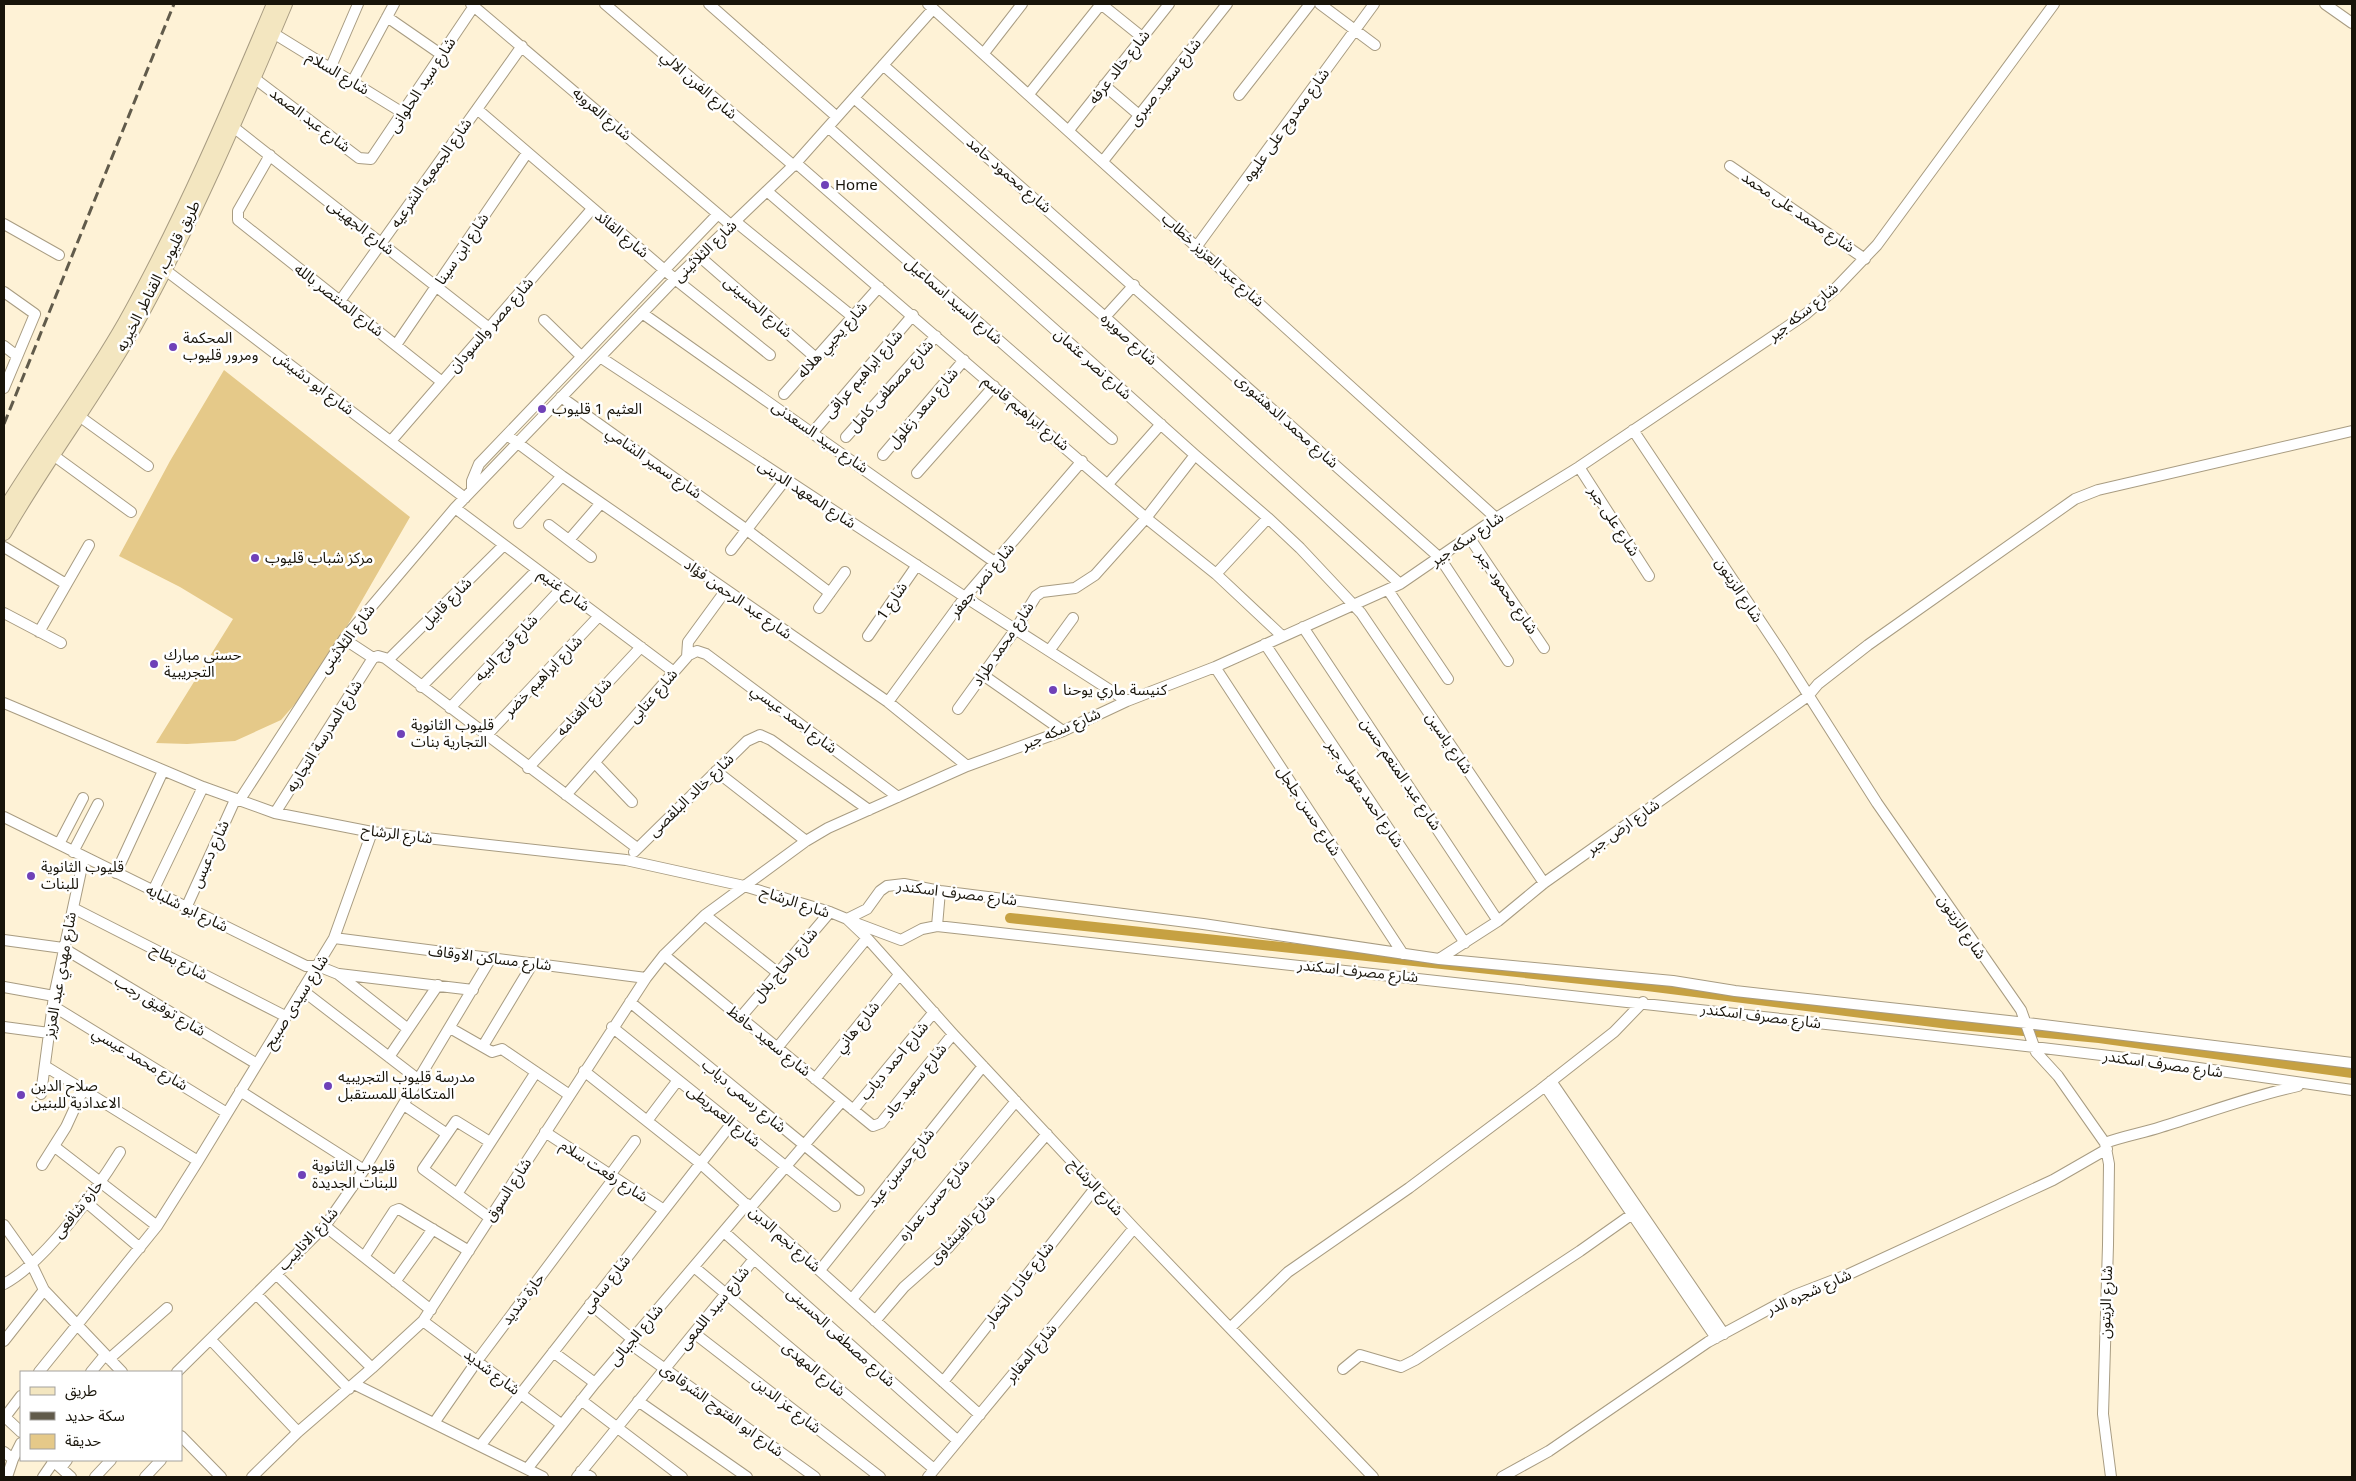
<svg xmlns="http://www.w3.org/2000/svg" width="2356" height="1481" viewBox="0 0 2356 1481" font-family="Georgia,'Noto Sans Arabic',serif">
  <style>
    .green { fill: #e5c989 }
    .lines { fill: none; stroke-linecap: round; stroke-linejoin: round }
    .canal { stroke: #c6a142; stroke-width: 10 }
    .street-casing { stroke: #a89c82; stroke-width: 12 }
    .secondary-casing { stroke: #a89c82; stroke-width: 16 }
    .street { stroke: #fff; stroke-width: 10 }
    .secondary { stroke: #f3e6c0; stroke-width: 14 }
    .rail { stroke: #615b4b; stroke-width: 3; stroke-dasharray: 10 5; stroke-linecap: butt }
    .poi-dot { fill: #6f41b8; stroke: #fff; stroke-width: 2 }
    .labels { text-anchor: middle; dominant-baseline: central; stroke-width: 5; stroke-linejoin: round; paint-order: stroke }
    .street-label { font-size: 15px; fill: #18140a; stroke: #fff }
    .poi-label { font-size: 15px; fill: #18140a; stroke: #fff; text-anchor: start }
  </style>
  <rect width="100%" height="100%" fill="#fef2d6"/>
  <path class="green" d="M 224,370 L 410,517 L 316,680 L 281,720 L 235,741 L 187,744 L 156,743 L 233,619 L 180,587 L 119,556 L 170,461 Z"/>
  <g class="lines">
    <path class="canal" d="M 1010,918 L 1647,986 L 1949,1024 L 2099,1038 L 2352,1073"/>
    <defs>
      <path id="street" d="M 471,4 L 732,226
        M 605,4 L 794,166
        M 709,4 L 837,117
        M 928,4 L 1496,518
        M 1101,4 L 1142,37
        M 1320,4 L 1375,45
        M 2325,4 L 2352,23
        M 387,17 L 442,55
        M 273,33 L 403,113
        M 984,53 L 1022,4
        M 883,65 L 1440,558 L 1508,661
        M 330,69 L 358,4
        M 254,78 L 359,158 L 371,159 L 474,6
        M 352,82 L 394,4
        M 1104,85 L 1139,115
        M 1029,94 L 1101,4
        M 1239,95 L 1310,4
        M 854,98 L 1105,317 L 1400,584
        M 477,109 L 675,279 L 770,355
        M 232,126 L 489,328
        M 828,127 L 1195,455 L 1268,518 L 1300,548 L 1361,613 L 1544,883
        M 1069,130 L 1169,4
        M 270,155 L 238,211 L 238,220 L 442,382
        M 1103,161 L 1227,4
        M 796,163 L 1112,439
        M 1730,166 L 1865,259
        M 768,192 L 1146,518 L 1216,574 L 1282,636
        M 736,222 L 853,317
        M 4,224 L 59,255
        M 1197,246 L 1374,4
        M 699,256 L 816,358
        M 164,269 L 465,498
        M 4,292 L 35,314 L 4,388
        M 340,301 L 522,46
        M 642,313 L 996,563
        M 1105,317 L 1134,285
        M 544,320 L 581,356
        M 396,345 L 527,153
        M 4,346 L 17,356
        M 600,357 L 965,597 L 1127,701
        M 784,394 L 879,287
        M 561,397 L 747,530 L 830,593
        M 79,416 L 148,466
        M 1633,430 L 1781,652 L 1877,803 L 2021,1010 L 2036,1052 L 2058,1076 L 2105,1143 L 2109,1164 L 2108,1245 L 2103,1414 L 2111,1477
        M 813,432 L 913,315
        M 507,435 L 562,476 L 888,702 L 967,766
        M 846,437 L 936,336
        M 391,441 L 592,209
        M 53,455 L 131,512
        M 883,455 L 964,360
        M 1579,467 L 1649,576
        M 917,473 L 994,386
        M 1108,484 L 1161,424
        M 472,490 L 472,481 L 479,464 L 718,214
        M 455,508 L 674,672
        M 519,523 L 562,476
        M 549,525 L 591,557
        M 1469,537 L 1544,648
        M 569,540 L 601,503
        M 4,547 L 66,584
        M 731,550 L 785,480
        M 1216,574 L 1268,518
        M 1388,590 L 1448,679
        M 819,608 L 845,572
        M 4,613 L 61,643
        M 1303,627 L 1498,921
        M 39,632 L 89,545
        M 868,636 L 917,565
        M 344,639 L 373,658
        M 1265,644 L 1465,943
        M 1049,651 L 1073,618
        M 687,656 L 697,651 L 706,654 L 898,797
        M 373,658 L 378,656 L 385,658 L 637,848
        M 388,660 L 504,545
        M 1215,667 L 1403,954
        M 983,675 L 1063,731
        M 421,687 L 537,570
        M 888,702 L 965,597 L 1082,461
        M 4,703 L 203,787 L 275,813 L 372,832 L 626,860 L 744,886 L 830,912 L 847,919 L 867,938 L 953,1034 L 1134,1228 L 1373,1477
        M 450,708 L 561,589
        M 958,709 L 1015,630 L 1036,596 L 1042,592 L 1075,588 L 1095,575 L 1146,518 L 1195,455
        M 486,736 L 599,616
        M 595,763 L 632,802
        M 528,768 L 641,647
        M 716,771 L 806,841
        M 566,795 L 687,657 L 688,642 L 726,590
        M 239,801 L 344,639 L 455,508 L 675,279 L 796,163 L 933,9
        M 275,813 L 373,658
        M 4,817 L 306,966 L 318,966 L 338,974 L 408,1029
        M 59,844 L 83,798
        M 73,852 L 98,804
        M 634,852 L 747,741 L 760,735 L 771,740 L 869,810
        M 116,873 L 163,771
        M 153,891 L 203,787
        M 73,908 L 285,1016
        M 186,908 L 235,800
        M 705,915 L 778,973
        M 847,919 L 867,909 L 880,891 L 887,886 L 904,884 L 940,891 L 1203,924 L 1439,959 L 1673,981 L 1735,991 L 2027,1023 L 2352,1063
        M 853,922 L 901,940 L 922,929 L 937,926 L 2017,1045 L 2143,1060 L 2352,1090
        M 937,926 L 940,891
        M 334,938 L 646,978
        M 4,940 L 63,948 L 257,1064
        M 664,955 L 873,1126 L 881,1123 L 953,1034
        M 1439,959 L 1498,921 L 1544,883 L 1808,696 L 1818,684 L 1868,645 L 2075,499 L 2098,490 L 2352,431
        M 339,974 L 473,990
        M 4,987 L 54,996
        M 302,990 L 419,1080
        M 630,1002 L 859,1190
        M 53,1006 L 227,1113
        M 740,1018 L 830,912
        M 4,1027 L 49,1033
        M 612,1027 L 835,1206
        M 450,1028 L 492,1052 L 502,1049 L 568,1094
        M 483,1046 L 533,963
        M 777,1048 L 867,938
        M 389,1057 L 438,985
        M 45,1066 L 198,1161
        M 584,1071 L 700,1163 L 980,1415
        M 815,1079 L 899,975
        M 1551,1081 L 1724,1334
        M 1545,1086 L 1716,1338
        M 240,1091 L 364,1170
        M 41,1094 L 54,996 L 84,857
        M 404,1105 L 447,1134
        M 853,1110 L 934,1012
        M 647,1121 L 678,1080
        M 545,1132 L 664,1210
        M 490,1142 L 456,1121 L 423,1169 L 490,1218
        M 2105,1143 C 2124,1136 2143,1133 2161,1127 C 2207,1113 2251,1096 2298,1086
        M 55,1147 L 157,1226
        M 42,1165 L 66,1127 L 83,1090
        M 610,1175 L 635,1141
        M 457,1194 L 536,1072
        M 86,1202 L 140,1248
        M 751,1207 L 842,1101
        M 4,1225 L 31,1263 L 44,1290 L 122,1372
        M 325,1226 L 431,1310
        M 724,1232 L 958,1441
        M 364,1257 L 394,1211 L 399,1209 L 469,1251
        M 694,1267 L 934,1469
        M 820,1270 L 983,1066
        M 276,1274 L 372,1368
        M 395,1282 L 433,1229
        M 4,1284 C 45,1262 95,1192 120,1152
        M 257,1295 L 349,1389
        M 852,1299 L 1016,1101
        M 590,1304 L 632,1339
        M 423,1321 L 561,1424
        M 875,1321 L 904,1287 L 948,1248 L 1047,1134
        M 1230,1328 L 1288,1272 L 1409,1188 L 1540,1090 L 1614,1032 L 1643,1002
        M 694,1333 L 880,1477
        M 211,1340 L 298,1432
        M 4,1341 L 44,1290
        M 629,1343 L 815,1477
        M 553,1352 L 595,1383
        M 109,1359 L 167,1308
        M 1343,1369 L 1360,1355 L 1401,1367 L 1415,1360 L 1580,1251 L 1638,1210
        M 39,1372 L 157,1226 L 198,1161 L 334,938 L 372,832
        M 91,1372 L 105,1355
        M 177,1372 L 325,1226 L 364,1170 L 491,958
        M 943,1382 L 1096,1187
        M 354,1384 L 543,1477
        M 581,1400 L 682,1477
        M 638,1401 L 747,1477
        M 4,1416 L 21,1432
        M 5,1417 L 21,1396
        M 434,1423 L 477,1361 L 614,1178
        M 181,1436 L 221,1477
        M 480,1446 L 732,1123
        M 4,1452 L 13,1459
        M 52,1460 L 71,1477
        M 61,1468 L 67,1460
        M 527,1469 L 595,1383 L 747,1204
        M 581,1471 L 591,1477
        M 7,1477 L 13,1459 L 21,1443
        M 43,1477 L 54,1461
        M 95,1477 L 111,1460
        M 145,1477 L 161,1460
        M 252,1477 L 298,1432 L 372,1368 L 423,1321 L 646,978 L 664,955 L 705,915 L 806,841 L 828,828 L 967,766 L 1063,731 L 1127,701 L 1215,667 L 1400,584 L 1496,518 L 1579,467 L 1806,314 L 1834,290 L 1877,245 L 2054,4
        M 577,1477 L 754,1259
        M 928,1477 L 1134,1228
        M 1502,1477 L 1549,1451 L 1708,1342 L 1795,1295 L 1847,1275 L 2053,1180 L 2107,1149"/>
      <path id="secondary" d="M 4,511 C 43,447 88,388 125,323 C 182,221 229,111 274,4
        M 4,533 C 44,463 93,399 133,329 C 191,225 239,113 285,4"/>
    </defs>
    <use href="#street" class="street-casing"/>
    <use href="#secondary" class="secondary-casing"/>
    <use href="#street" class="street"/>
    <use href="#secondary" class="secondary"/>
    <path class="rail" d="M 4,424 L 174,4"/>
  </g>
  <g class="poi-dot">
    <circle cx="825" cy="185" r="5"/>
    <circle cx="173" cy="347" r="5"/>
    <circle cx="542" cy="409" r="5"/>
    <circle cx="255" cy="558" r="5"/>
    <circle cx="154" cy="664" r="5"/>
    <circle cx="1053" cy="690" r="5"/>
    <circle cx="401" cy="734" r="5"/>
    <circle cx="31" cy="876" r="5"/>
    <circle cx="328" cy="1086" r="5"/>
    <circle cx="21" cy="1095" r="5"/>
    <circle cx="302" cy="1175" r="5"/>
  </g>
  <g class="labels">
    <g class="street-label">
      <text transform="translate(1119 67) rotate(-52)">شارع خالد عرفه</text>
      <text transform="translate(338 73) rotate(31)">شارع السلام</text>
      <text transform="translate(1165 82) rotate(-52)">شارع سعيد صبرى</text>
      <text transform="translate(422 85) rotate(-57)">شارع سيد الحلوانى</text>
      <text transform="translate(699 85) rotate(41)">شارع الفرن الالي</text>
      <text transform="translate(602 114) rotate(41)">شارع العروبه</text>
      <text transform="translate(310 120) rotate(37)">شارع عبد الصمد</text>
      <text transform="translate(1286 125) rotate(-54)">شارع ممدوح على عليوه</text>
      <text transform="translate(431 173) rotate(-55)">شارع الجمعيه الشرعيه</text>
      <text transform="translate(1009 175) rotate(41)">شارع محمود حامد</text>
      <text transform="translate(1798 212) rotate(34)">شارع محمد على محمد</text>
      <text transform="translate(361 227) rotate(38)">شارع الجهينى</text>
      <text transform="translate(622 234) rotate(40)">شارع القائد</text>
      <text transform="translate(462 249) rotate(-56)">شارع ابن سينا</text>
      <text transform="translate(705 251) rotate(-44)">شارع الثلاثينى</text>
      <text transform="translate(1213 260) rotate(42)">شارع عبد العزيز خطاب</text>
      <text transform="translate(158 276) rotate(-63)">طريق قليوب, القناطر الخيريه</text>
      <text transform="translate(339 300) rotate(38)">شارع المنتصر بالله</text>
      <text transform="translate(954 301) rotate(41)">شارع السيد اسماعيل</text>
      <text transform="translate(758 307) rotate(41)">شارع الحسينى</text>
      <text transform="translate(1803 312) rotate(-38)">شارع سكه جير</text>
      <text transform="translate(491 325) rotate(-49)">شارع مصر والسودان</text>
      <text transform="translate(1129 339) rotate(42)">شارع صويره</text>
      <text transform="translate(832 340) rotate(-48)">شارع يحيي هلاله</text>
      <text transform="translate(1093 364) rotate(42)">شارع نصر عثمان</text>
      <text transform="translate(863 374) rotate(-49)">شارع ابراهيم عراقى</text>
      <text transform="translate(314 383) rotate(37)">شارع ابو دشيش</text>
      <text transform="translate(891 386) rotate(-48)">شارع مصطفى كامل</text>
      <text transform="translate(923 408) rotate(-50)">شارع سعد زغلول</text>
      <text transform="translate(1026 413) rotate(40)">شارع ابراهيم قاسم</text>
      <text transform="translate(1287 421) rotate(42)">شارع محمد الدهشورى</text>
      <text transform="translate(820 437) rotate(35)">شارع سيد السعدنى</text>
      <text transform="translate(654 463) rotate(35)">شارع سمير الشامي</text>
      <text transform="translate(807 494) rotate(33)">شارع المعهد الدينى</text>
      <text transform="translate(1614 521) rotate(57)">شارع على جبر</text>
      <text transform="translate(1467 539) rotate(-34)">شارع سكه جير</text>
      <text transform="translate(982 580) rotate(-50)">شارع نصر جعفر</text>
      <text transform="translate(564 590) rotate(37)">شارع غنيم</text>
      <text transform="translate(1739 590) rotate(57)">شارع الزيتون</text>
      <text transform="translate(1507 592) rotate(56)">شارع محمود جبر</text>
      <text transform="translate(738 599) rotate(35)">شارع عبد الرحمن فؤاد</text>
      <text transform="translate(892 601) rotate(-56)">شارع 1</text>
      <text transform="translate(446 603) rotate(-45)">شارع قابيل</text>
      <text transform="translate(347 639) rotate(-53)">شارع الثلاثينى</text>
      <text transform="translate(1003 644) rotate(-56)">شارع محمد طراد</text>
      <text transform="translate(506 648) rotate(-47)">شارع فرج البيه</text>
      <text transform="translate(543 676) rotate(-46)">شارع ابراهيم خضر</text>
      <text transform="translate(653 696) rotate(-49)">شارع عتابى</text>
      <text transform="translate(584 707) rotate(-47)">شارع الغنامه</text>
      <text transform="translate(794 719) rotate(37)">شارع احمد عيسي</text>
      <text transform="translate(1061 729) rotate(-23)">شارع سكه جير</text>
      <text transform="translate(324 736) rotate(-58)">شارع المدرسة التجاريه</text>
      <text transform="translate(1449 743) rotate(56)">شارع ياسين</text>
      <text transform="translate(1401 774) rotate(56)">شارع عبد المنعم حسن</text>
      <text transform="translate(1365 794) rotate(56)">شارع احمد متولي جبر</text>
      <text transform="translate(691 795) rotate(-44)">شارع خالد البلقصى</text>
      <text transform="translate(1309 811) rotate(57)">شارع حسن جلجل</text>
      <text transform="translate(1623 827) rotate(-35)">شارع ارض جبر</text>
      <text transform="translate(397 834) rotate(7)">شارع الرشاح</text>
      <text transform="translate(210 854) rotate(-66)">شارع دعبس</text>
      <text transform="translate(957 893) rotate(7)">شارع مصرف اسكندر</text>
      <text transform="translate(795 902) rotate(18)">شارع الرشاح</text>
      <text transform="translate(187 908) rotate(26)">شارع ابو شلبايه</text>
      <text transform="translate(1962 927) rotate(56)">شارع الزيتون</text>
      <text transform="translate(490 958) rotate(7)">شارع مساكن الاوقاف</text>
      <text transform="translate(179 962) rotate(27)">شارع بطاح</text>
      <text transform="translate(785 965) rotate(-50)">شارع الحاج بلال</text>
      <text transform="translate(1358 971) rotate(6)">شارع مصرف اسكندر</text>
      <text transform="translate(60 975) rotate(-80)">شارع مهدي عبد العزيز</text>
      <text transform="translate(296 1002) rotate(-58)">شارع سيدى صبيح</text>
      <text transform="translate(160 1006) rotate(31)">شارع توفيق رجب</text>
      <text transform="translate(1761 1016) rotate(7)">شارع مصرف اسكندر</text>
      <text transform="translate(857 1027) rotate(-51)">شارع هاني</text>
      <text transform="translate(769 1041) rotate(39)">شارع سعيد حافظ</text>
      <text transform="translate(140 1059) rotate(31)">شارع محمد عيسي</text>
      <text transform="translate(894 1061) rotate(-50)">شارع احمد دياب</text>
      <text transform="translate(2163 1064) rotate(8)">شارع مصرف اسكندر</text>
      <text transform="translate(915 1081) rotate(-51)">شارع سعيد جاد</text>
      <text transform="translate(744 1096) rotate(40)">شارع رسمى دياب</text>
      <text transform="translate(724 1116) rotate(39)">شارع العمريطى</text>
      <text transform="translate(901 1168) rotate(-51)">شارع حسين عيد</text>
      <text transform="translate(604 1171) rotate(33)">شارع رفعت سلام</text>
      <text transform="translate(1096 1187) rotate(47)">شارع الرشاح</text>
      <text transform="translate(508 1190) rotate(-57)">شارع السوق</text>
      <text transform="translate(934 1200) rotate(-50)">شارع حسن عماره</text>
      <text transform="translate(78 1209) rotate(-51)">حارة شافعى</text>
      <text transform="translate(962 1229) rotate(-47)">شارع الفيشاوى</text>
      <text transform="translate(308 1239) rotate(-47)">شارع الانابيب</text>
      <text transform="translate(785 1239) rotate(42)">شارع نجم الدين</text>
      <text transform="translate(606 1284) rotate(-52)">شارع سامى</text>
      <text transform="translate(1019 1284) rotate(-52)">شارع عادل الخمار</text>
      <text transform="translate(1809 1292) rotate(-24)">شارع شجره الدر</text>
      <text transform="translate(523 1299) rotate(-53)">حارة شديد</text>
      <text transform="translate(2106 1302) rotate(-88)">شارع الزيتون</text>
      <text transform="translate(714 1308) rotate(-51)">شارع سيد اللمعى</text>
      <text transform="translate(636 1335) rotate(-50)">شارع الجبالى</text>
      <text transform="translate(841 1337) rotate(42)">شارع مصطفى الحسينى</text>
      <text transform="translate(1031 1353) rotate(-50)">شارع المقابر</text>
      <text transform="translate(814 1369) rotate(40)">شارع المهدى</text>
      <text transform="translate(492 1372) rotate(37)">شارع شديد</text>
      <text transform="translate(787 1405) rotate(38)">شارع عز الدين</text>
      <text transform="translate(722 1410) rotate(36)">شارع ابو الفتوح الشرقاوى</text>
    </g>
    <g class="poi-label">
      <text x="835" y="185">Home</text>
      <text x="183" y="338">المحكمة<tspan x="183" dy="17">ومرور قليوب</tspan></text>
      <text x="552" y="409">العثيم 1 قليوب</text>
      <text x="265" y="558">مركز شباب قليوب</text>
      <text x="164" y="655">حسني مبارك<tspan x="164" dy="17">التجريبية</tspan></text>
      <text x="1063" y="690">كنيسة ماري يوحنا</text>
      <text x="411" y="725">قليوب الثانوية<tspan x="411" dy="17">التجارية بنات</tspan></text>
      <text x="41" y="867">قليوب الثانوية<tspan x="41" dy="17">للبنات</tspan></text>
      <text x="338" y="1077">مدرسة قليوب التجريبيه<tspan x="338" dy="17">المتكاملة للمستقبل</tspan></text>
      <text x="31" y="1086">صلاح الدين<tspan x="31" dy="17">الاعدادية للبنين</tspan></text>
      <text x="312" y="1166">قليوب الثانوية<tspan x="312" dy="17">للبنات الجديدة</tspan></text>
    </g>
  </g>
  <rect width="2356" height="1481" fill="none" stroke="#18140a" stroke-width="10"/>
  <rect x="20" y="1371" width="162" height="90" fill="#ffffff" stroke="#a3a19d"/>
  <rect x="30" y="1387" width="25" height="8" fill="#f3e6c0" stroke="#a3a19d"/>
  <text x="65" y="1396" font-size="15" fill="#18140a">طريق</text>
  <rect x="30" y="1412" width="25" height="8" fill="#615b4b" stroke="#a3a19d"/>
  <text x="65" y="1421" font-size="15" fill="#18140a">سكة حديد</text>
  <rect x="30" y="1434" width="25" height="15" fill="#e5c989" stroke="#a3a19d"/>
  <text x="65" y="1446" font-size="15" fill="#18140a">حديقة</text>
</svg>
